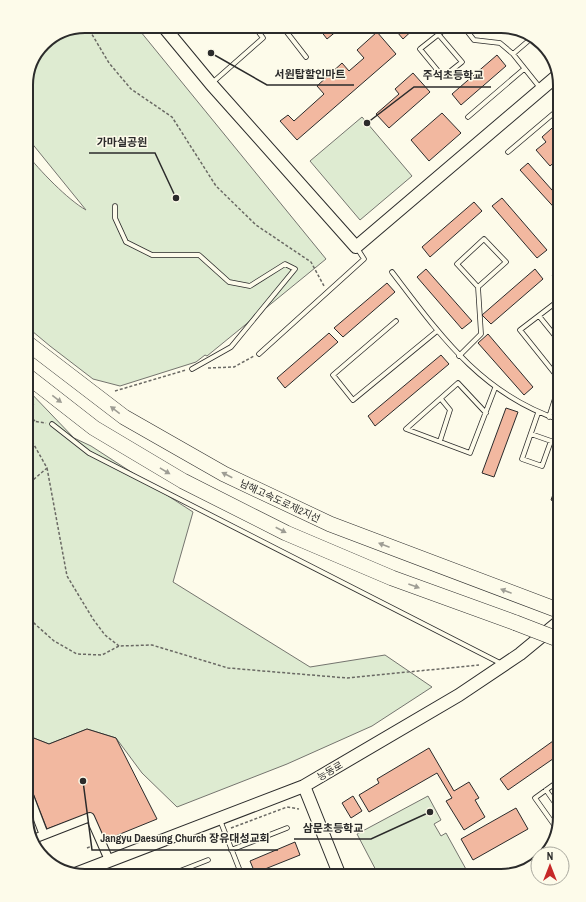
<svg xmlns="http://www.w3.org/2000/svg" width="586" height="902" viewBox="0 0 586 902" font-family="'Archivo Narrow','Noto Sans KR',sans-serif">
  <style>
    .green { fill: #deebd1; stroke: #74746e }
    .parking { fill: #eceadb; stroke: #74746e }
    .building { fill: #f2b8a0; stroke: #2b2b2b }
    .lines { fill: none; stroke-linecap: round; stroke-linejoin: round }
    .lane-casing { stroke: #2b2b2b; stroke-width: 5.5 }
    .street-casing { stroke: #2b2b2b; stroke-width: 10 }
    .secondary-casing { stroke: #2b2b2b; stroke-width: 14 }
    .highway-casing { stroke: #2b2b2b; stroke-width: 16 }
    .path { stroke: #6a6964; stroke-width: 1.5; stroke-dasharray: 3 2; stroke-linecap: butt }
    .lane { stroke: #fdfbea; stroke-width: 4 }
    .street { stroke: #fdfbea; stroke-width: 8 }
    .secondary { stroke: #fdfbea; stroke-width: 12 }
    .highway { stroke: #fdfbea; stroke-width: 15 }
    .highway-bridge-casing { stroke: #2b2b2b; stroke-width: 16; stroke-linecap: butt }
    .highway-bridge { stroke: #fdfbea; stroke-width: 15 }
    .oneway { fill: #9e9d94 }
    .labels { text-anchor: middle; dominant-baseline: central; stroke-width: 3; stroke-linejoin: round; paint-order: stroke }
    .street-label { font-size: 10px; fill: #2b2b2b; stroke: #fdfbea }
    .rim { fill: none; stroke: #2b2b2b; stroke-width: 2 }
    .leader { fill: none; stroke: #2b2b2b; stroke-width: 1.5 }
    .callout-dot { fill: #2b2b2b; stroke: #fdfbea; stroke-width: 1.5 }
    .callout-label { font-size: 11px; text-anchor: middle; font-weight: bold; fill: #2b2b2b; stroke: #fdfbea; stroke-width: 3; stroke-linejoin: round; paint-order: stroke }
  </style>
  <rect width="100%" height="100%" fill="#fdfbea"/>
  <path class="green" d="M 85,26 L 136,26 L 326,259 L 207,356 L 205,355 L 196,362 L 120,386 L 93,379 L 50,346 L 26,326 L 26,153 C 39,170 68,200 86,210 L 26,136 L 26,81 L 43,43 Z
    M 362,117 L 412,176 L 360,220 L 310,161 Z
    M 26,388 L 74,438 L 91,446 L 193,512 L 173,582 L 310,667 L 385,655 L 432,687 L 372,726 L 287,764 L 177,807 L 142,773 L 116,738 L 87,729 L 49,744 L 26,735 Z
    M 428,796 L 441,820 L 434,824 L 441,836 L 446,833 L 467,871 L 457,876 L 379,876 L 357,834 Z"/>
  <path class="parking" d="M 26,398 L 34,404 L 26,414 Z"/>
  <path class="building" d="M 317,26 L 335,26 L 338,30 L 327,39 Z
    M 392,26 L 417,26 L 403,39 Z
    M 377,32 L 396,54 L 297,140 L 280,121 L 288,115 L 294,121 L 324,94 L 317,86 L 342,63 L 349,71 L 364,58 L 357,50 Z
    M 497,55 L 506,66 L 461,105 L 452,94 Z
    M 413,73 L 430,92 L 389,128 L 376,114 L 399,94 L 395,89 Z
    M 442,113 L 461,133 L 429,161 L 411,140 Z
    M 560,121 L 560,157 L 550,166 L 536,150 L 546,142 L 542,137 Z
    M 528,163 L 560,199 L 560,214 L 520,170 Z
    M 502,198 L 547,250 L 537,258 L 492,206 Z
    M 474,202 L 482,211 L 430,257 L 422,247 Z
    M 560,268 L 560,285 L 552,275 Z
    M 426,269 L 472,321 L 462,329 L 417,277 Z
    M 535,269 L 543,279 L 491,324 L 482,315 Z
    M 387,283 L 395,292 L 343,337 L 334,328 Z
    M 329,333 L 338,342 L 285,388 L 277,378 Z
    M 488,334 L 533,387 L 524,395 L 478,343 Z
    M 441,355 L 449,364 L 375,426 L 368,416 Z
    M 506,408 L 518,412 L 494,477 L 482,473 Z
    M 560,475 L 560,504 L 551,500 Z
    M 87,729 L 116,738 L 157,819 L 103,841 L 90,813 L 47,829 L 26,775 L 26,735 L 49,744 Z
    M 560,736 L 560,754 L 508,790 L 500,779 Z
    M 429,748 L 454,791 L 469,782 L 479,798 L 475,800 L 485,817 L 464,830 L 446,801 L 452,798 L 437,773 L 369,812 L 359,795 L 379,783 L 377,779 Z
    M 353,796 L 362,811 L 351,818 L 342,803 Z
    M 516,808 L 528,829 L 473,860 L 461,839 Z
    M 295,842 L 300,855 L 255,873 L 250,861 Z
    M 224,871 L 226,876 L 212,876 Z"/>
  <g class="lines">
    <defs>
      <path id="lane" d="M 282,26 L 306,57
        M 463,26 L 474,40 L 500,43 L 513,54 L 541,89
        M 439,35 L 462,62 L 443,77 L 420,49 L 449,26
        M 513,54 L 534,36
        M 212,83 L 263,38 L 254,26
        M 468,117 L 524,69
        M 508,152 L 560,108
        M 115,206 L 115,218 L 126,242 L 152,255 L 199,255 L 229,282 L 250,286 L 285,264 L 295,269 L 231,347 L 192,369
        M 484,239 L 506,262 L 478,287 L 457,264 Z
        M 392,272 C 440,335 481,394 560,420
        M 539,316 L 560,342
        M 396,321 L 333,375 L 353,400 L 437,331
        M 259,354 L 364,259 L 357,248
        M 459,356 L 481,334 L 478,287
        M 560,380 L 520,330 L 554,304 L 560,311
        M 486,413 L 458,383 L 406,429 L 470,453 L 495,388
        M 549,417 L 560,383
        M 52,424 L 89,453 L 502,664
        M 531,434 L 551,441 L 542,466 L 522,459 L 538,413
        M 440,441 L 450,410 L 441,399
        M 546,790 L 560,810
        M 220,820 L 242,876
        M 557,829 L 535,798 L 560,780
        M 231,850 L 287,828
        M 167,876 L 208,860
        M 300,876 L 304,874"/>
      <path id="street" d="M 26,788 L 44,835
        M 31,840 L 90,817 L 109,860"/>
      <path id="secondary" d="M 163,26 L 211,84 L 356,247 L 558,75
        M 304,786 L 340,876
        M 75,874 L 304,786 L 459,695 L 520,654 L 560,621"/>
      <path id="highway" d="M 26,342 L 124,417 L 224,474 L 330,524 L 560,611
        M 26,375 L 94,428 L 183,481 L 286,533 L 392,578 L 516,623"/>
    </defs>
    <use href="#lane" class="lane-casing"/>
    <use href="#street" class="street-casing"/>
    <use href="#secondary" class="secondary-casing"/>
    <use href="#highway" class="highway-casing"/>
    <path class="path" d="M 87,26 L 109,63 L 131,89 L 172,117 L 216,186 L 256,225 L 311,262 L 324,286
      M 208,368 L 234,367 L 254,356
      M 115,391 L 186,370
      M 26,413 L 35,421
      M 26,420 L 46,423
      M 47,468 L 67,576 L 93,619 L 105,635 L 119,646
      M 26,486 L 47,468 L 33,443 L 26,439
      M 26,616 L 54,641 L 77,654 L 102,655 L 119,646 L 152,645 L 228,668 L 347,678 L 479,665
      M 231,828 L 287,807 L 299,809
      M 87,848 L 92,846"/>
    <use href="#lane" class="lane"/>
    <use href="#street" class="street"/>
    <use href="#secondary" class="secondary"/>
    <use href="#highway" class="highway"/>
    <defs>
      <path id="highway-bridge" d="M 516,623 L 560,640"/>
    </defs>
    <use href="#highway-bridge" class="highway-bridge-casing"/>
    <use href="#highway-bridge" class="highway-bridge"/>
  </g>
  <defs><path id="oneway-solid" d="M-6-.8H1V-3.2L6.5 0L1 3.2V.8H-6Z"/></defs>
  <g class="oneway">
    <use href="#oneway-solid" transform="translate(57 399) rotate(38)"/>
    <use href="#oneway-solid" transform="translate(115 410) rotate(-142)"/>
    <use href="#oneway-solid" transform="translate(165 471) rotate(31)"/>
    <use href="#oneway-solid" transform="translate(227 475) rotate(-153)"/>
    <use href="#oneway-solid" transform="translate(281 530) rotate(27)"/>
    <use href="#oneway-solid" transform="translate(384 545) rotate(-159)"/>
    <use href="#oneway-solid" transform="translate(414 586) rotate(20)"/>
    <use href="#oneway-solid" transform="translate(506 591) rotate(-159)"/>
  </g>
  <g class="labels">
    <g class="street-label">
      <text transform="translate(280 501) rotate(25)">남해고속도로제2지선</text>
      <text transform="translate(330 771) rotate(-30)">능동로</text>
    </g>
  </g>
  <path d="M0 0H586V902H0ZM85 33H501A52 52 0 0 1 553 85V817A52 52 0 0 1 501 869H85A52 52 0 0 1 33 817V85A52 52 0 0 1 85 33Z" fill="#fdfbea" fill-rule="evenodd"/>
  <path class="rim" d="M85 33H501A52 52 0 0 1 553 85V817A52 52 0 0 1 501 869H85A52 52 0 0 1 33 817V85A52 52 0 0 1 85 33Z"/>
  <path class="leader" d="M211 53L267 85H354M367 123L414 87H491M176 198L155 153H89M430 812L371 839H294M83 781L92 850H278"/>
  <g class="callout-dot">
    <circle cx="211" cy="53" r="4"/>
    <circle cx="367" cy="123" r="4"/>
    <circle cx="176" cy="198" r="4"/>
    <circle cx="430" cy="812" r="4"/>
    <circle cx="83" cy="781" r="4"/>
  </g>
  <g class="callout-label">
    <text x="310" y="78">서원탑할인마트</text>
    <text x="453" y="79">주석초등학교</text>
    <text x="122" y="146">가마실공원</text>
    <text x="333" y="832">삼문초등학교</text>
    <text x="185" y="842">Jangyu Daesung Church 장유대성교회</text>
  </g>
  <g transform="translate(550 866)"><circle r="19" fill="#fdfbea" stroke="#a9a89e"/>
  <path d="M0-3L7 15L0 10L-7 15Z" fill="#c62828"/>
  <text y="-6" font-size="11" font-weight="bold" text-anchor="middle" fill="#2b2b2b">N</text>
  </g>
</svg>
